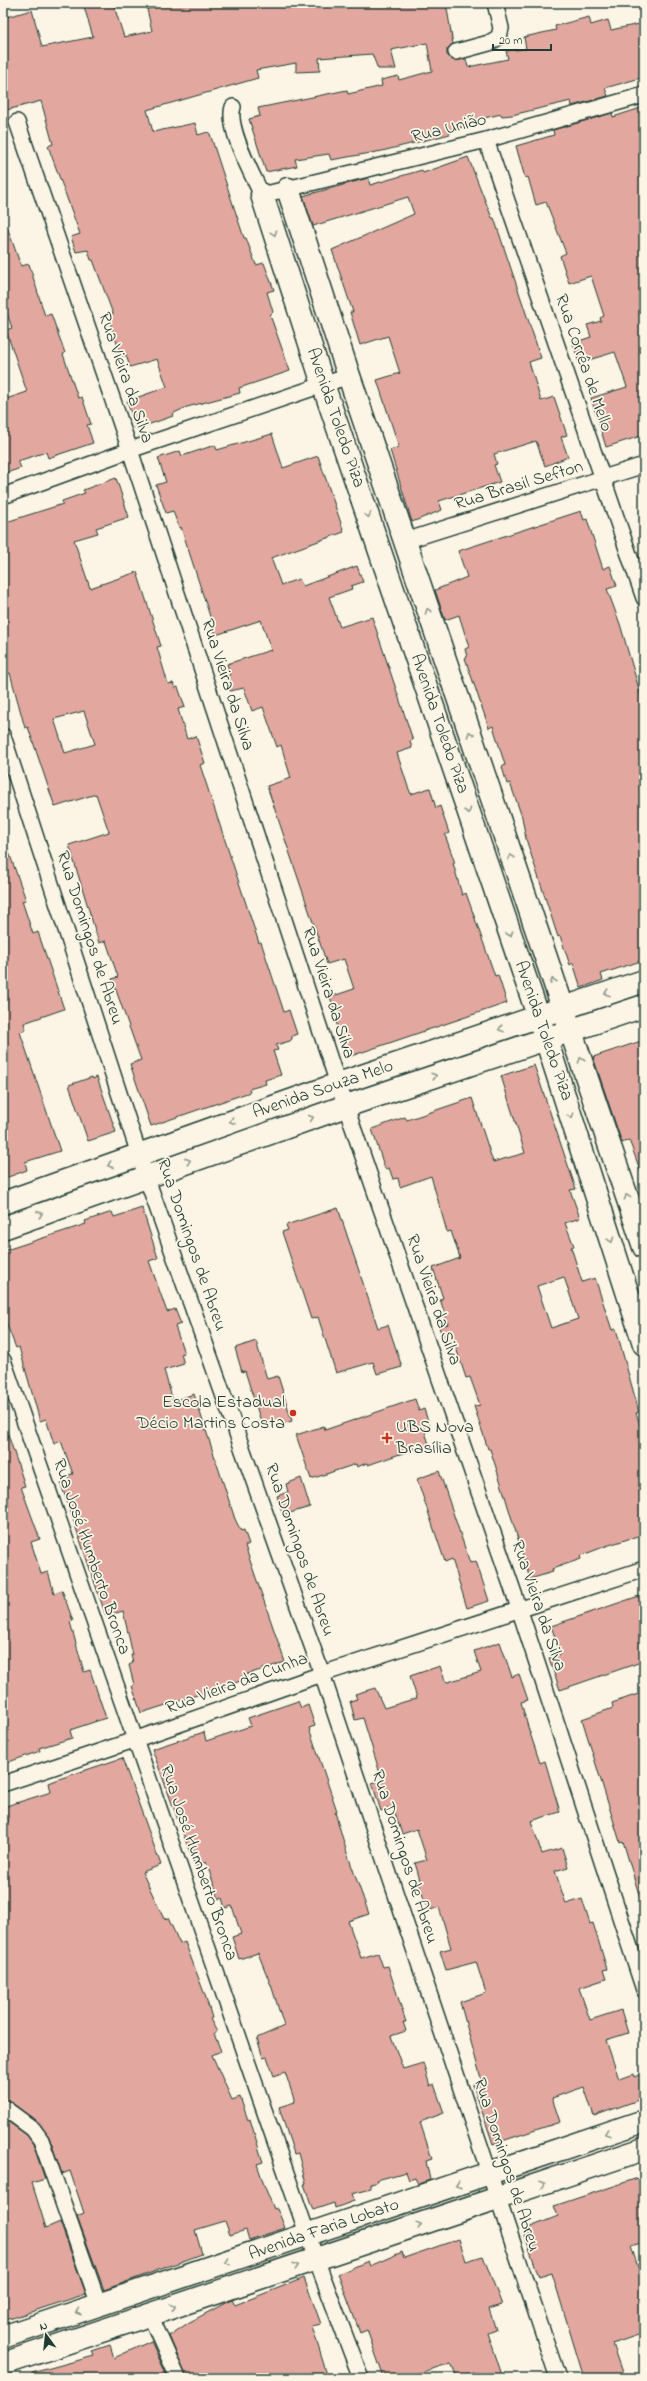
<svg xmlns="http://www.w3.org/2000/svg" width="647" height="2381" viewBox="0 0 647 2381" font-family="'Indie Flower',sans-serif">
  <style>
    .building { fill: #e2a89f; stroke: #1f3d34; fill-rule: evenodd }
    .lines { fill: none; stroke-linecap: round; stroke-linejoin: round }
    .street-casing { stroke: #1f3d34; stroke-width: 18 }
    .secondary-casing { stroke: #1f3d34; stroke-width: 25 }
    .street { stroke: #fcf5e5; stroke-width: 15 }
    .secondary { stroke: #fcf5e5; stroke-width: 22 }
    .oneway { stroke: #8e998c }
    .poi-dot { fill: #c8321e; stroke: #fcf5e5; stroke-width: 1.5 }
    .labels { text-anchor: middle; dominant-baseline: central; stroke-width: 3.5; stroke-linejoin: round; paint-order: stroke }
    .street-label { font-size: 18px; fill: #1f3d34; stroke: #fcf5e5 }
    .poi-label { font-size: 18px; fill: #1f3d34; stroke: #fcf5e5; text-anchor: end }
  </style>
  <rect width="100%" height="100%" fill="#fcf5e5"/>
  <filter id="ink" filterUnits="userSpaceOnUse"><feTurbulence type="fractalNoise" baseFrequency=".025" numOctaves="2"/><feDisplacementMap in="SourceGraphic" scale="8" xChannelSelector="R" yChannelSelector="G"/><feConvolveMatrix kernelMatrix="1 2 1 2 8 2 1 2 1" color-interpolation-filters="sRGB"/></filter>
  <g filter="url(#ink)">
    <path class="building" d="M 83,3 L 113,3 L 124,37 L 152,31 L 147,9 L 160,6 L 159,3 L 446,3 L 453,44 L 447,49 L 447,55 L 454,61 L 466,59 L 468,67 L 508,59 L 506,51 L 526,49 L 524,37 L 556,30 L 555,26 L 589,17 L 591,25 L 608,20 L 611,30 L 644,23 L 644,77 L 605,88 L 608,96 L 572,106 L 571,101 L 512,115 L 502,116 L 501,114 L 472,121 L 473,125 L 449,130 L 450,134 L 382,151 L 331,160 L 329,154 L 295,159 L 297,166 L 266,172 L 249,119 L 260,116 L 258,108 L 347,90 L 348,94 L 382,86 L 381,80 L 398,76 L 399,80 L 432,71 L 427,43 L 391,50 L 396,69 L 378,69 L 372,54 L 319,58 L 320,71 L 296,72 L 296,63 L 256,70 L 258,78 L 147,110 L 153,132 L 195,123 L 198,135 L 208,132 L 210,134 L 244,238 L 246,238 L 256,265 L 264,263 L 274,290 L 267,292 L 273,312 L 270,315 L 290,371 L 239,388 L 240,393 L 187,407 L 172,414 L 173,416 L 136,429 L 127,401 L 167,387 L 157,359 L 130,367 L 126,355 L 121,356 L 108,316 L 113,314 L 93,260 L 91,260 L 88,250 L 76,252 L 71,237 L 80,234 L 48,146 L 53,144 L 41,101 L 3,111 L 3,18 L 32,10 L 42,47 L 93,37 Z
      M 644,107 L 644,435 L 606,447 L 591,398 L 627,387 L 615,352 L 579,363 L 573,343 L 591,337 L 587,325 L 601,321 L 600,318 L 604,316 L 591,276 L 569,283 L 560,256 L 566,253 L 546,202 L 536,205 L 528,177 L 525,178 L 516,146 L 554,135 L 553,130 L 612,113 L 613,117 Z
      M 468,157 L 492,218 L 494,218 L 541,358 L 529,362 L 541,401 L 554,397 L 567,435 L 561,437 L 568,457 L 545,466 L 536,441 L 494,454 L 497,464 L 494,465 L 500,482 L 439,501 L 442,510 L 412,522 L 390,450 L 399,447 L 377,380 L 400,373 L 388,336 L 360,345 L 350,312 L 353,312 L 332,250 L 414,214 L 408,197 L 313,226 L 303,196 L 368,178 L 370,185 L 422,170 L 423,173 Z
      M 3,221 L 5,221 L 21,266 L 29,264 L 45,316 L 51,314 L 65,353 L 63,354 L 78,398 L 82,397 L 91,424 L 87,425 L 93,443 L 48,458 L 46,452 L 18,461 L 21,468 L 3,474 L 3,400 L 27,392 L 6,330 L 12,328 L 3,301 Z
      M 272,434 L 283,468 L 318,456 L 344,532 L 271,558 L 281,585 L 299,579 L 303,586 L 357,566 L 363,582 L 351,586 L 352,589 L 329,597 L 340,627 L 372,617 L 413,740 L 410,741 L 412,748 L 397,753 L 408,787 L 411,794 L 430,788 L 436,808 L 440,806 L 449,833 L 445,835 L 455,863 L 453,863 L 462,895 L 466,893 L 495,976 L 498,975 L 507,1003 L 348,1057 L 336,1022 L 338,1021 L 330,997 L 354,989 L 344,959 L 327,964 L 267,786 L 291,778 L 281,745 L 277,747 L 263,707 L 252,711 L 244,688 L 230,691 L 225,676 L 230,675 L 227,664 L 271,650 L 261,620 L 216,635 L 181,527 L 179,528 L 173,511 L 166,513 L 156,485 L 166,482 L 158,458 L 180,451 L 182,456 L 215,445 L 217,450 Z
      M 116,478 L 129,517 L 96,528 L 98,533 L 74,540 L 90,588 L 137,572 L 161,646 L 157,647 L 168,684 L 173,683 L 175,688 L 178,687 L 185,707 L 178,709 L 187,739 L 196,736 L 205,763 L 200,765 L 259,943 L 261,942 L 284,1012 L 289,1010 L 297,1034 L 292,1036 L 292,1039 L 290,1041 L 276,1045 L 278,1050 L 273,1051 L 281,1075 L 265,1080 L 266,1084 L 249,1089 L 250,1092 L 151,1126 L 130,1064 L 141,1060 L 112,979 L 118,977 L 106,941 L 99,943 L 69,845 L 109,832 L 96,794 L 55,807 L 28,727 L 25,728 L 10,673 L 3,675 L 3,523 L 63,504 L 62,501 L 85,493 L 83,490 ZM 84,711 L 95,744 L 65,753 L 54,719 Z
      M 581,511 L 584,520 L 587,519 L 603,569 L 610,566 L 617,586 L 607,589 L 620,624 L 644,706 L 644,960 L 601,974 L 603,980 L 581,988 L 573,963 L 570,965 L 560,936 L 558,937 L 526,839 L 522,817 L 510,783 L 507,784 L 502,767 L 505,765 L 493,726 L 489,728 L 465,658 L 467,657 L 465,649 L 469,647 L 459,615 L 445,620 L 435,590 L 467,577 L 458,551 Z
      M 6,844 L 26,900 L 22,901 L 33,934 L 38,932 L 64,1009 L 24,1023 L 26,1030 L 20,1032 L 60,1151 L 25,1162 L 27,1170 L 3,1179 L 3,1000 L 8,998 L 3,985 L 3,845 Z
      M 644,1040 L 644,1175 L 642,1175 L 629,1140 L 622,1143 L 593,1057 Z
      M 534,1065 L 576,1189 L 570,1190 L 580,1218 L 565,1223 L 574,1246 L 571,1247 L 582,1282 L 595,1278 L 612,1330 L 616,1329 L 639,1412 L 636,1413 L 644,1436 L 644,1534 L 606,1546 L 580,1556 L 581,1559 L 552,1569 L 553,1572 L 530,1579 L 501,1483 L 490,1449 L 488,1449 L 474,1406 L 480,1405 L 470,1377 L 466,1378 L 453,1339 L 444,1342 L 439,1327 L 448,1324 L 440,1299 L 443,1298 L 433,1268 L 460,1258 L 451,1231 L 447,1232 L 431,1176 L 400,1187 L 398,1178 L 393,1179 L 389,1168 L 385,1169 L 372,1129 L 405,1117 L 407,1120 L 472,1098 L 493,1162 L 525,1153 L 501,1076 ZM 564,1277 L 578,1319 L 551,1328 L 537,1286 Z
      M 92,1077 L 93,1079 L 97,1077 L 116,1132 L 88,1141 L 69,1085 Z
      M 142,1208 L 158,1258 L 149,1261 L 167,1312 L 175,1309 L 181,1324 L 175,1326 L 184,1353 L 181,1354 L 184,1364 L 164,1370 L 173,1401 L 194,1394 L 235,1519 L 241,1531 L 244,1530 L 249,1544 L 245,1546 L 285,1662 L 245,1675 L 247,1679 L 141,1713 L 132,1686 L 134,1685 L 129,1665 L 133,1663 L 131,1655 L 133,1655 L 123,1611 L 106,1616 L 61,1484 L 69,1481 L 68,1475 L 73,1474 L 61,1441 L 54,1444 L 46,1419 L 40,1421 L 19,1347 L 16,1348 L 3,1315 L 3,1251 L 86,1224 L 85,1221 L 112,1212 L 114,1217 Z
      M 338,1208 L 378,1328 L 388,1325 L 402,1367 L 377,1374 L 373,1362 L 336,1373 L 318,1317 L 311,1319 L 282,1232 L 288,1230 L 286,1225 Z
      M 256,1341 L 267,1379 L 278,1376 L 292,1421 L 266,1429 L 263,1428 L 245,1371 L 242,1372 L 235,1348 Z
      M 415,1399 L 419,1411 L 424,1409 L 431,1430 L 425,1432 L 429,1444 L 368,1465 L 367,1463 L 357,1467 L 356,1464 L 311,1479 L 296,1435 L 324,1426 L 325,1430 Z
      M 3,1428 L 6,1428 L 25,1486 L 21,1487 L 40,1539 L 31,1542 L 41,1574 L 48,1572 L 54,1593 L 62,1590 L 73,1621 L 70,1622 L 84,1672 L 90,1670 L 106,1718 L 70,1730 L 72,1738 L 39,1748 L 40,1751 L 3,1764 Z
      M 439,1471 L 470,1563 L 476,1561 L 489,1601 L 467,1608 L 452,1559 L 445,1562 L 417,1479 Z
      M 301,1478 L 310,1507 L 283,1515 L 277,1496 L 288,1492 L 286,1484 Z
      M 639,1596 L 640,1599 L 644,1598 L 644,1661 L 560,1690 L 549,1658 L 561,1654 L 551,1626 Z
      M 500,1642 L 512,1677 L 519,1674 L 528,1700 L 521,1702 L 528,1727 L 540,1763 L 545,1761 L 560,1812 L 531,1821 L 542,1854 L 562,1848 L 568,1867 L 555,1871 L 566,1904 L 582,1899 L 590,1924 L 593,1923 L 607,1969 L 603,1970 L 606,1979 L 579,1988 L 590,2020 L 621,2010 L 628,2033 L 606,2040 L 619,2079 L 633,2074 L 634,2077 L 644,2073 L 644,2098 L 594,2116 L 584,2087 L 552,2098 L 560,2122 L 493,2144 L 473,2085 L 482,2082 L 460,2002 L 486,1993 L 476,1962 L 446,1970 L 440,1951 L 451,1948 L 439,1907 L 428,1911 L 418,1881 L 420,1880 L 415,1863 L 427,1860 L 417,1829 L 402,1834 L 393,1807 L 381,1811 L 372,1783 L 382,1780 L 363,1718 L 355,1720 L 350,1701 L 357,1699 L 355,1694 L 375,1688 L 384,1708 L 417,1698 L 410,1676 L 440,1666 L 445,1681 L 448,1682 L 481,1672 L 474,1651 Z
      M 644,1692 L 644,1898 L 640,1898 L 623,1841 L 620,1842 L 582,1719 L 613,1708 L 612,1703 Z
      M 298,1701 L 301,1708 L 308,1705 L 315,1726 L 309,1728 L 337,1811 L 335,1812 L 347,1853 L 369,1914 L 348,1921 L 361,1958 L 378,1953 L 383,1967 L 388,1966 L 406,2022 L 403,2022 L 406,2031 L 391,2036 L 403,2069 L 423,2063 L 430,2086 L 434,2084 L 444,2113 L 420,2122 L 432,2159 L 426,2161 L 430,2180 L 418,2184 L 415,2178 L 409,2180 L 406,2172 L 377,2180 L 378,2182 L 371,2184 L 371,2189 L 352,2194 L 354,2201 L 335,2208 L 334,2203 L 313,2210 L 304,2184 L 306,2184 L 298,2153 L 294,2154 L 279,2107 L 295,2102 L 285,2072 L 274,2076 L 267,2057 L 263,2058 L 257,2038 L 284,2026 L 272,1988 L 258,1953 L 239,1959 L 232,1937 L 241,1934 L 232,1906 L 225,1908 L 222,1898 L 219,1899 L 206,1862 L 195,1866 L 152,1749 L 204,1732 L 206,1741 L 251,1726 L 248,1718 Z
      M 122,1758 L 161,1865 L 142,1872 L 164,1919 L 168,1918 L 180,1944 L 185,1942 L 206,1998 L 212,2018 L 210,2019 L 217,2032 L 214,2034 L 221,2051 L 212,2055 L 232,2100 L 240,2097 L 248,2120 L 250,2119 L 261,2156 L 263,2162 L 257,2164 L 264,2185 L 274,2209 L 277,2208 L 285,2228 L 249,2240 L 246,2230 L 230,2235 L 225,2221 L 195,2230 L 202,2254 L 104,2290 L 77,2216 L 84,2213 L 70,2171 L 62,2174 L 49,2137 L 40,2124 L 8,2100 L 3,2098 L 3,1823 L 9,1821 L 3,1807 L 51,1792 L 49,1783 L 59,1779 Z
      M 3,2118 L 27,2135 L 33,2144 L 45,2179 L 32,2183 L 46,2228 L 60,2222 L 86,2294 L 3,2321 Z
      M 644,2176 L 644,2242 L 631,2246 L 644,2285 L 644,2333 L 612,2344 L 624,2378 L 584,2378 L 552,2273 L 539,2277 L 523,2230 L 558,2216 L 554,2206 Z
      M 459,2239 L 466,2261 L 483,2256 L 502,2305 L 489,2309 L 496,2330 L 488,2333 L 503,2378 L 475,2378 L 473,2372 L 457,2377 L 451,2363 L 416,2374 L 417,2378 L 384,2378 L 367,2330 L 360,2333 L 338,2274 L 368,2261 L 370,2266 L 402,2252 L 404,2258 Z
      M 304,2278 L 321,2324 L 312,2326 L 328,2378 L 187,2378 L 169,2336 L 188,2323 L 229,2301 L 232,2300 L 235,2305 Z
      M 151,2341 L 168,2378 L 32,2378 L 32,2373 L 94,2356 L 92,2351 L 110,2345 L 114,2358 Z"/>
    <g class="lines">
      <defs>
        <path id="street" d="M 456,52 L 489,43 L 499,37 L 501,28 L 495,3
          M 233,107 C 226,127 253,176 262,195 L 486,140 L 644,95
          M 17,122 L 130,450 L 338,1084 L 519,1608 L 644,1990
          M 486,140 L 644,598
          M 3,496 L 130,450 L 349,376
          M 405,541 L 644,465
          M 3,736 L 146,1176 L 322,1674 L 558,2378
          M 3,1360 L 316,2259 L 361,2378
          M 3,1784 L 134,1740 L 322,1674 L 644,1569
          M 3,2107 L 33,2129 L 41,2140 L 99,2305
          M 150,2315 L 178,2378"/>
        <path id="secondary" d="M 288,189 L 349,376 L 644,1247
          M 262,195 L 323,384 L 546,1039 L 644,1344
          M 3,1203 L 338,1084 L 644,981
          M 3,1228 L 346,1106 L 644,1006
          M 3,2337 L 644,2121
          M 3,2364 L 644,2149"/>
      </defs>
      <use href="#street" class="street-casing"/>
      <use href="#secondary" class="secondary-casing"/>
      <use href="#street" class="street"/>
      <use href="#secondary" class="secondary"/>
    </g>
    <defs><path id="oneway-chevron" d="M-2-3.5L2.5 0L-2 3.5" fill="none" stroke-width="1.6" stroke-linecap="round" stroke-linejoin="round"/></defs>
    <g class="oneway">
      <use href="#oneway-chevron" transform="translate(274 233) rotate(72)"/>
      <use href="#oneway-chevron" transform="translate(368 515) rotate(71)"/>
      <use href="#oneway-chevron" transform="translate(428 611) rotate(-109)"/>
      <use href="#oneway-chevron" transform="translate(470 734) rotate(-109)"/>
      <use href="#oneway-chevron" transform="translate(468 811) rotate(71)"/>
      <use href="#oneway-chevron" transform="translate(511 857) rotate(-109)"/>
      <use href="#oneway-chevron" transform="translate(510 934) rotate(71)"/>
      <use href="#oneway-chevron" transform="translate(553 981) rotate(-109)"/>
      <use href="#oneway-chevron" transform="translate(607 993) rotate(161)"/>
      <use href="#oneway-chevron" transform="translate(501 1029) rotate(161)"/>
      <use href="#oneway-chevron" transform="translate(581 1060) rotate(-109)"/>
      <use href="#oneway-chevron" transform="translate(434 1076) rotate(-18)"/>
      <use href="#oneway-chevron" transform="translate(571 1116) rotate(72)"/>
      <use href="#oneway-chevron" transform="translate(311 1118) rotate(-19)"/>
      <use href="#oneway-chevron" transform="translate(232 1121) rotate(161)"/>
      <use href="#oneway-chevron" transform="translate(188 1161) rotate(-19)"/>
      <use href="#oneway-chevron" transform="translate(110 1165) rotate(160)"/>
      <use href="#oneway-chevron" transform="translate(627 1197) rotate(-109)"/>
      <use href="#oneway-chevron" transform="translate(40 1214) rotate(-20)"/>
      <use href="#oneway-chevron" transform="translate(611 1240) rotate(72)"/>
      <use href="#oneway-chevron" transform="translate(607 2133) rotate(161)"/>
      <use href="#oneway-chevron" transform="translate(543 2184) rotate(-19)"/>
      <use href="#oneway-chevron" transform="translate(458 2185) rotate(161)"/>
      <use href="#oneway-chevron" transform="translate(419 2225) rotate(-18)"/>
      <use href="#oneway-chevron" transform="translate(228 2262) rotate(161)"/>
      <use href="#oneway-chevron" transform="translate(296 2266) rotate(-18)"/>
      <use href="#oneway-chevron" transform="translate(173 2307) rotate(-18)"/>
      <use href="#oneway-chevron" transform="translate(78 2312) rotate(161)"/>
    </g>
  </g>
  <g class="poi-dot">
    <circle cx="293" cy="1413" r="4"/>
    <path d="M385 1432h4v4h4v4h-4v4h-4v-4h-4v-4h4z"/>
  </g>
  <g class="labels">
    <g class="street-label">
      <text transform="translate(449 129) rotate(-14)">Rua União</text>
      <text transform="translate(583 363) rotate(71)">Rua Corrêa de Mello</text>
      <text transform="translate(125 378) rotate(71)">Rua Vieira da Silva</text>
      <text transform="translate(335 418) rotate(71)">Avenida Toledo Piza</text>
      <text transform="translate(519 486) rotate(-17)">Rua Brasil Sefton</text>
      <text transform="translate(227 685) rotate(72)">Rua Vieira da Silva</text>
      <text transform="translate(439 724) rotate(71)">Avenida Toledo Piza</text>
      <text transform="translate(89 938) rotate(72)">Rua Domingos de Abreu</text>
      <text transform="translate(328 993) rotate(72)">Rua Vieira da Silva</text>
      <text transform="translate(543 1031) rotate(71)">Avenida Toledo Piza</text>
      <text transform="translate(323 1090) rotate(-19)">Avenida Souza Melo</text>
      <text transform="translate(191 1245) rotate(71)">Rua Domingos de Abreu</text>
      <text transform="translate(433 1300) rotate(71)">Rua Vieira da Silva</text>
      <text transform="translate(299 1550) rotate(71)">Rua Domingos de Abreu</text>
      <text transform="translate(91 1557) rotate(71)">Rua José Humberto Bronca</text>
      <text transform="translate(538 1606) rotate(71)">Rua Vieira da Silva</text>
      <text transform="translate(237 1684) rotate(-20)">Rua Vieira da Cunha</text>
      <text transform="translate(404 1857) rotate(72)">Rua Domingos de Abreu</text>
      <text transform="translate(198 1863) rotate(71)">Rua José Humberto Bronca</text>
      <text transform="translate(506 2165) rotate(72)">Rua Domingos de Abreu</text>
      <text transform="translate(324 2230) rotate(-19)">Avenida Faria Lobato</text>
    </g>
    <g class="poi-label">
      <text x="285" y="1403">Escola Estadual<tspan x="285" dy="21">Décio Martins Costa</tspan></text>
      <text x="396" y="1428" text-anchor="start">UBS Nova<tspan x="396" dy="21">Brasília</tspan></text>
    </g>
  </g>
  <rect width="647" height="2381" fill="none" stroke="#fcf5e5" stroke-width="16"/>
  <rect x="8" y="8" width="631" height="2365" fill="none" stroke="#1f3d34" stroke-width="1.5" filter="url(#ink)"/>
  <g transform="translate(46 2335) rotate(345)" stroke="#fcf5e5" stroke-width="3" paint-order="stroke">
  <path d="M0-3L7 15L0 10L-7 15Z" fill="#1f3d34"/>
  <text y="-6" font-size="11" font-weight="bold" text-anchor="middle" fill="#1f3d34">N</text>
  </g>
  <path d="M493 44v6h58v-6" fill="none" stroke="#1f3d34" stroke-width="2"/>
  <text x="499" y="44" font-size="12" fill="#1f3d34" stroke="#fcf5e5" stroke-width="3" paint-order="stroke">20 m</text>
</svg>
